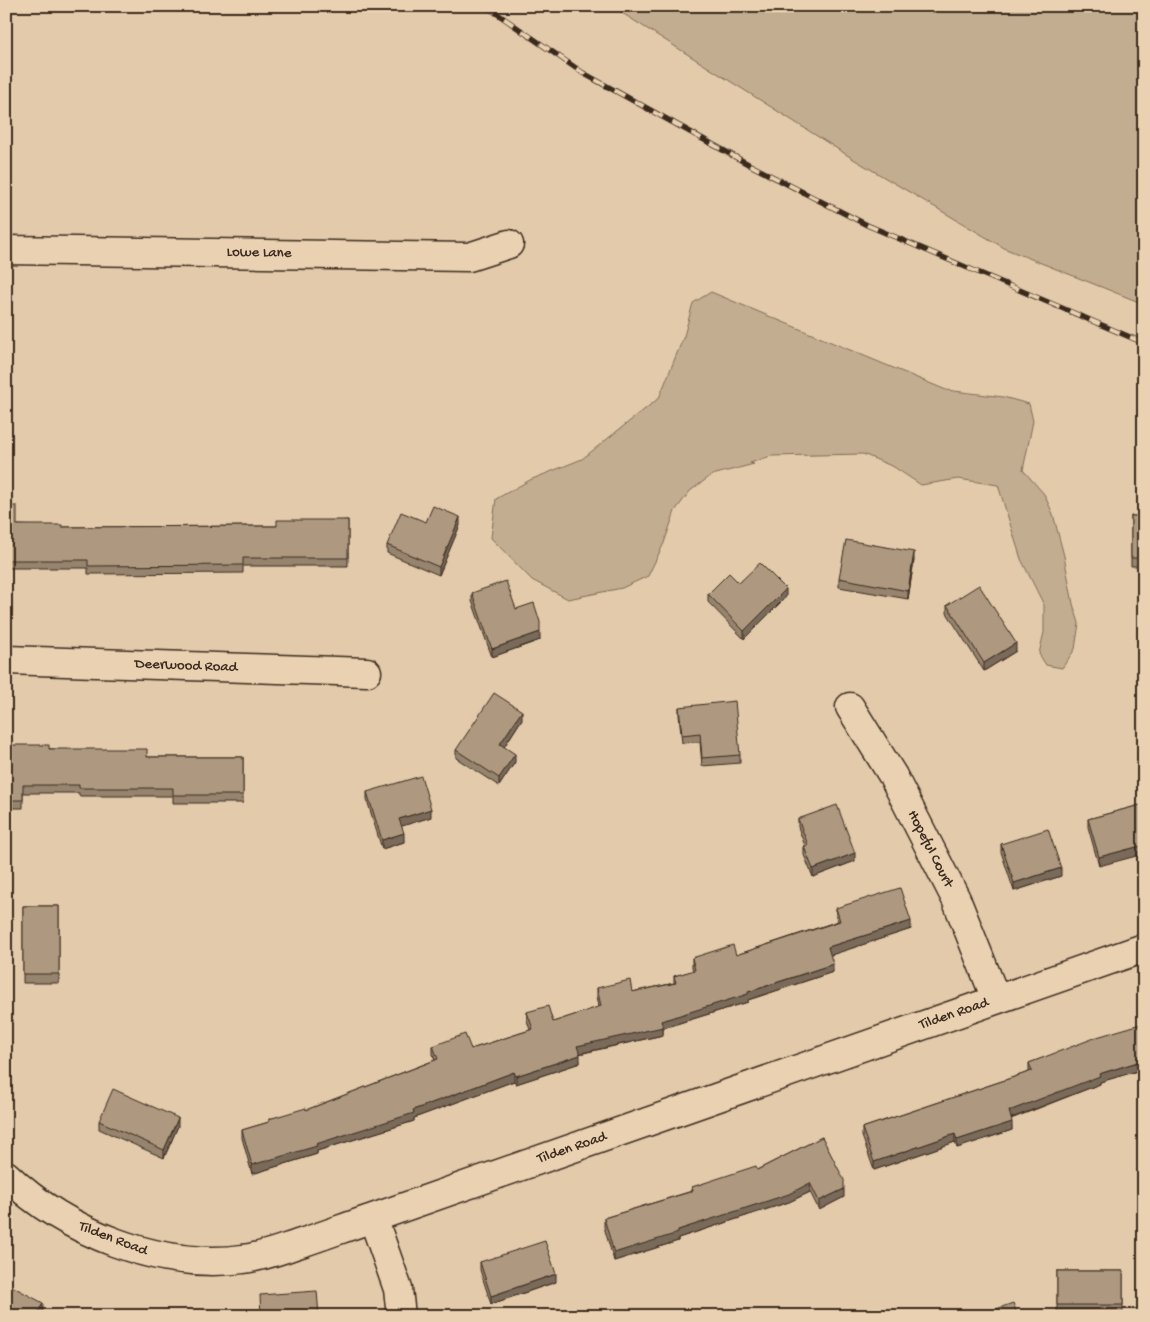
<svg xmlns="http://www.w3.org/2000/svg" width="1150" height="1322" viewBox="0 0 1150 1322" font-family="'Gochi Hand',sans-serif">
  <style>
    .green { fill: #c3ad91; stroke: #7f6c58 }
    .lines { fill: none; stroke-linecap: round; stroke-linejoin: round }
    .street-casing { stroke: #3b2a1e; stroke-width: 31 }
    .street { stroke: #e9d1b1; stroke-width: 28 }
    .rail-casing { stroke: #3b2a1e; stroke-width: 5.5 }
    .rail { stroke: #e9d1b1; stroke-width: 4; stroke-dasharray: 11; stroke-linecap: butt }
    .wall { fill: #96846e; stroke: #3b2a1e }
    .shaded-wall { fill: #7a6b5a; stroke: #3b2a1e }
    .building { fill: #ae9980; stroke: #3b2a1e }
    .labels { text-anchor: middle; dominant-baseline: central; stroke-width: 4; stroke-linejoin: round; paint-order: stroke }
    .street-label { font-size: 15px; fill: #3b2a1e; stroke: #e9d1b1 }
  </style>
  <rect width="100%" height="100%" fill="#e2caab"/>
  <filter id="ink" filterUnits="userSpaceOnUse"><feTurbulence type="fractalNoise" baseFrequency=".02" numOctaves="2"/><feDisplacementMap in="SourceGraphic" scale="10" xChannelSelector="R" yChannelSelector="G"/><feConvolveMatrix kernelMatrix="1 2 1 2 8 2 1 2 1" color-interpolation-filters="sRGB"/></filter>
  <g filter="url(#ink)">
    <path class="green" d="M 611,6 L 1144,6 L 1144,304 L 1006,249 L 855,160 Z
      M 711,292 L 946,390 L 1003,397 L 1029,404 L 1033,421 L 1023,470 L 1044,494 L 1053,514 L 1064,556 L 1073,604 L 1079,623 L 1075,649 L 1062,668 L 1046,665 L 1039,654 L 1044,632 L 1044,605 L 1021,559 L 998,485 L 958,479 L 921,485 L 894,467 L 863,454 L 771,456 L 750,463 L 754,464 L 712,475 L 690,491 L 675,511 L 664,543 L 648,576 L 622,588 L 568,599 L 532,580 L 491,538 L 496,499 L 530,480 L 582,459 L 659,398 L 684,336 L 693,303 Z"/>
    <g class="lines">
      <defs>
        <path id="street" d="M 6,250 L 469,257 L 509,244
          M 6,660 L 367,672
          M 850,707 L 893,776 L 956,899 L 996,999
          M 6,1175 C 65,1232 160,1270 243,1259 C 263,1257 282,1249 301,1243 C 325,1235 349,1226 373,1218 L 1144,948
          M 373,1218 L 398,1289 L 401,1316"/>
      </defs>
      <use href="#street" class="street-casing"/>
      <use href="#street" class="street"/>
      <defs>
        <path id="rail" d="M 486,6 L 583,73 L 750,165 L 867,225 L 1144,343"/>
      </defs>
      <use href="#rail" class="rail-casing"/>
      <use href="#rail" class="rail"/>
    </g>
    <path class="wall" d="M 6,506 L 17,525 L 62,527 L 277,526 L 348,520 L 348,566 L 243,566 L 243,573 L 88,574 L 88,568 L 6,568 Z
      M 1131,516 L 1144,516 L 1144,566 L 1131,566 Z
      M 426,522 L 460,525 L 439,575 L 387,553 L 387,545 Z
      M 914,560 L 908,599 L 839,587 L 839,578 Z
      M 739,583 L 786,597 L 744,639 L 708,602 L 708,594 Z
      M 472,593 L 516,609 L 540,640 L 492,657 L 472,601 Z
      M 947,605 L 1016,651 L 984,671 L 947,613 Z
      M 679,707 L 740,755 L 740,763 L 702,766 L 700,742 L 682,743 L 679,715 Z
      M 522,719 L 504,747 L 515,762 L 499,786 L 456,758 L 456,750 Z
      M 6,745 L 147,757 L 243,757 L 243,803 L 173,803 L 173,796 L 79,796 L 79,793 L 23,793 L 23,808 L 6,808 Z
      M 367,792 L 431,817 L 401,826 L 404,842 L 382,849 L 367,800 Z
      M 1144,804 L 1099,866 L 1088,827 L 1088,819 Z
      M 798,819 L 855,861 L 813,877 L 804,855 L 804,847 L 805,846 L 798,827 Z
      M 1001,844 L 1061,876 L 1014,891 L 1001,852 Z
      M 23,906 L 59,906 L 59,983 L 23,983 Z
      M 836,908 L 911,929 L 830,955 L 833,972 L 748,1000 L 748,1002 L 663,1028 L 663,1035 L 579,1054 L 580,1063 L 516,1084 L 514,1081 L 414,1118 L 414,1121 L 317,1151 L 317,1154 L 252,1174 L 242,1138 L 242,1130 L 269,1122 L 269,1119 L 306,1110 L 435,1060 L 433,1054 L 433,1046 L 471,1049 L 530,1030 L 527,1020 L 527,1012 L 553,1022 L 599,1007 L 597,996 L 597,988 L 632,992 L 674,983 L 674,976 L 693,971 L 692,967 L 692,958 L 736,955 L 838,921 L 836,916 Z
      M 1144,1023 L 1144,1069 L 1100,1082 L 1100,1084 L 1011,1119 L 1012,1130 L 957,1148 L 955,1142 L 874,1170 L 862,1136 L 862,1128 L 1029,1072 L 1029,1063 Z
      M 99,1121 L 178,1126 L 164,1158 L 99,1129 Z
      M 822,1137 L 844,1197 L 819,1210 L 810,1192 L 789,1202 L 678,1238 L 678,1241 L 614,1261 L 604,1227 L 604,1218 L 692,1191 L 692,1187 L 757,1170 Z
      M 480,1262 L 556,1282 L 491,1304 L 480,1270 Z
      M 1057,1271 L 1123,1271 L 1123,1313 L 1057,1313 Z"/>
    <path class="shaded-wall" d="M 460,517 L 460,525 L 439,575 L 439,567 Z
      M 914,552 L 914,560 L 908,599 L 908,591 Z
      M 786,589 L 786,597 L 744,639 L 744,631 Z
      M 540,632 L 540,640 L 492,657 L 492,649 Z
      M 1016,643 L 1016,651 L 984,671 L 984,663 Z
      M 522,711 L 522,719 L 500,753 L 500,744 Z
      M 515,754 L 515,762 L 499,786 L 499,778 Z
      M 431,809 L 431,817 L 399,827 L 399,819 Z
      M 404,833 L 404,842 L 382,849 L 382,840 Z
      M 1144,845 L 1144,854 L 1099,866 L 1099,857 Z
      M 855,853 L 855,861 L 813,877 L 813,869 Z
      M 1061,868 L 1061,876 L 1014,891 L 1014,883 Z
      M 911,921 L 911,929 L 828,956 L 828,947 Z
      M 833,964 L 833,972 L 748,1000 L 748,1002 L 663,1028 L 663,1035 L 577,1054 L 577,1046 L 661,1021 Z
      M 580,1055 L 580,1063 L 516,1084 L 516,1076 Z
      M 1144,1060 L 1144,1069 L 1100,1082 L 1100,1084 L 1009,1119 L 1009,1111 L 1099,1074 Z
      M 514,1072 L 514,1081 L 414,1118 L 414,1121 L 317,1151 L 317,1154 L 252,1174 L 252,1165 L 413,1110 Z
      M 178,1118 L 178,1126 L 164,1158 L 164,1150 Z
      M 1012,1122 L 1012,1130 L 957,1148 L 957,1140 Z
      M 955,1134 L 955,1142 L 874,1170 L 874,1162 Z
      M 810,1183 L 810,1192 L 789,1202 L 678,1238 L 678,1241 L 614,1261 L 614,1253 Z
      M 844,1189 L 844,1197 L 819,1210 L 819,1201 Z
      M 556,1274 L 556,1282 L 491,1304 L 491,1296 Z
      M 43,1303 L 43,1311 L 40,1316 L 36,1316 Z"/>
    <path class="building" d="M 6,506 L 17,506 L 17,525 L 62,525 L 62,527 L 277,526 L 277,520 L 348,520 L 348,558 L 243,558 L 243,565 L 88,566 L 88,560 L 6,560 Z
      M 433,506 L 460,517 L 439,567 L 387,545 L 401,512 L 426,522 Z
      M 1131,516 L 1144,516 L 1144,558 L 1131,558 Z
      M 846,540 L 914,552 L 908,591 L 839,578 Z
      M 760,563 L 786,589 L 744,631 L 708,594 L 729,573 L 739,583 Z
      M 506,581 L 516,609 L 534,603 L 540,622 L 540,632 L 492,649 L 472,593 Z
      M 979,585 L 1016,643 L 984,663 L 947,605 Z
      M 494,693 L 522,711 L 500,744 L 515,754 L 499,778 L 456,750 Z
      M 735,701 L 740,755 L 702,758 L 700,733 L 682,735 L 679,707 Z
      M 6,745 L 49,745 L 49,749 L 147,749 L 147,757 L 243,757 L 243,795 L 173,795 L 173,788 L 79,788 L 79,785 L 23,785 L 23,800 L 6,800 Z
      M 421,776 L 431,809 L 399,819 L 404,833 L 382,840 L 367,792 Z
      M 1144,804 L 1144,845 L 1099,857 L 1088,819 Z
      M 837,805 L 855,853 L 813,869 L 804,847 L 808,845 L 798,819 Z
      M 1048,829 L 1061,868 L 1014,883 L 1001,844 Z
      M 900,888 L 911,921 L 828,947 L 833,964 L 748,992 L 748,994 L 661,1021 L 663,1027 L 577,1046 L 580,1055 L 516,1076 L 514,1072 L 413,1110 L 414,1113 L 316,1144 L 317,1146 L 252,1165 L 242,1130 L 269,1122 L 269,1119 L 306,1108 L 306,1110 L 438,1059 L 433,1046 L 465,1034 L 471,1049 L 533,1029 L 527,1012 L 548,1006 L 553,1022 L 601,1006 L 597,988 L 630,980 L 632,992 L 676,983 L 674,976 L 695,970 L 692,958 L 733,945 L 736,955 L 840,921 L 836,908 Z
      M 23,906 L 59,906 L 59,974 L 23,974 Z
      M 1144,1023 L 1144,1060 L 1099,1074 L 1100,1076 L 1009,1111 L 1012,1122 L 957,1140 L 955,1134 L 874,1162 L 862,1128 L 1032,1071 L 1029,1063 L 1097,1037 Z
      M 113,1089 L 178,1118 L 164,1150 L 99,1121 Z
      M 822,1137 L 844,1180 L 844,1189 L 819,1201 L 810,1183 L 789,1194 L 678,1230 L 678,1233 L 614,1253 L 604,1218 L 693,1191 L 692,1187 L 756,1166 L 757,1170 Z
      M 545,1241 L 556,1274 L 491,1296 L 480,1262 Z
      M 1057,1271 L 1123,1271 L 1123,1305 L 1057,1305 Z
      M 6,1283 L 43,1303 L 36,1316 L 6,1316 Z
      M 317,1291 L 319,1316 L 261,1316 L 260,1295 Z
      M 1013,1303 L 1018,1316 L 977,1316 Z"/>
  </g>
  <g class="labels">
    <g class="street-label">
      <text transform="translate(259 253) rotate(1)">Lowe Lane</text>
      <text transform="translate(186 666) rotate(2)">Deerwood Road</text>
      <text transform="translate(930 849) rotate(63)">Hopeful Court</text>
      <text transform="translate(954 1014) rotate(-19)">Tilden Road</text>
      <text transform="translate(572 1148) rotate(-19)">Tilden Road</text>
      <text transform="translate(113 1239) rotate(21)">Tilden Road</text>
    </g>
  </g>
  <rect width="1150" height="1322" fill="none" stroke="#e9d1b1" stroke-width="25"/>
  <rect x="12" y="12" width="1125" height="1297" fill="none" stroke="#3b2a1e" stroke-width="2" filter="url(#ink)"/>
</svg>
